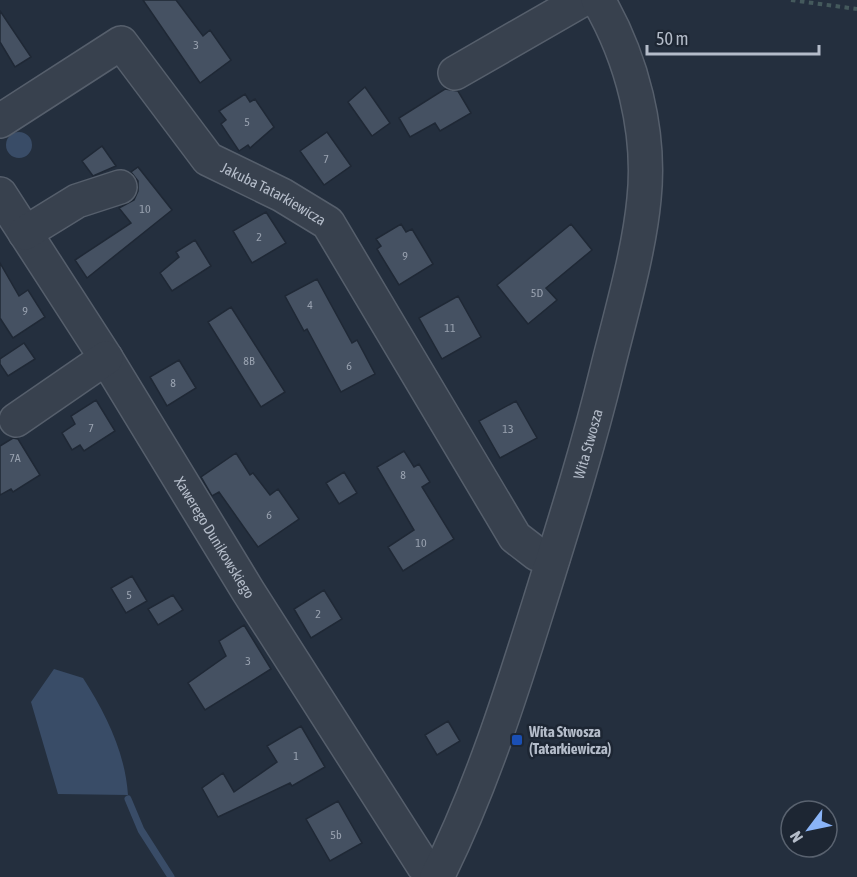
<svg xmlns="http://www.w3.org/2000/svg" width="857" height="877" viewBox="0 0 857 877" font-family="'Asap Condensed',sans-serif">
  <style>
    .water { fill: #394c67 }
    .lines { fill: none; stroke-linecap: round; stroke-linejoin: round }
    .stream { stroke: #394c67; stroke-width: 7 }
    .building { fill: #455162; stroke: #1f2835; stroke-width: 1.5 }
    .minor-casing { stroke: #565f6c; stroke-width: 36 }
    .path { stroke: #44595c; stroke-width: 4; stroke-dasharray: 4.5 4.5; stroke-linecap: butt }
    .minor { stroke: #38414e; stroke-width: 33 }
    .transit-dot { fill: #1a4fb4; stroke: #1d2633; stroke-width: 2 }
    .labels { text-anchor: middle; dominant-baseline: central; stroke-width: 5; stroke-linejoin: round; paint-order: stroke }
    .number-label { font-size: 12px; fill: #98a1af }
    .street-label { font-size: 15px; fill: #b4bcc9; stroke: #1d2633 }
    .poi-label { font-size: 15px; font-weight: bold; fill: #b4bcc9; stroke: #1d2633; text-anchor: start }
  </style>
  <rect width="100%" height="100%" fill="#242f3e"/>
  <path class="water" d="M6 145a13 13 0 1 1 26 0a13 13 0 1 1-26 0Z
    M 54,669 L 83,678 C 106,714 125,752 128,795 L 58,794 L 31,702 Z"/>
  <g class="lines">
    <path class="stream" d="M 128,799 L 141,830 L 171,877"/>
  </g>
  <path class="building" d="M 143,0 L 176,0 L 203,36 L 210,30 L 231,60 L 200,83 Z
    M 0,11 L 31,57 L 15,67 L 0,42 Z
    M 365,87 L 390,123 L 372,136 L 348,102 Z
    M 445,89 L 458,91 L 471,113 L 440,131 L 435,123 L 410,137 L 399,118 Z
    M 245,94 L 250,102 L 255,99 L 274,127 L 250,148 L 248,145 L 239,151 L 221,124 L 226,120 L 219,111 Z
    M 327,132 L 351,166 L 324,185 L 300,151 Z
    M 102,146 L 116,166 L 93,176 L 82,161 Z
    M 138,167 L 172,210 L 87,278 L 75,260 L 131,223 L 119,208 L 134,200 L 138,191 L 138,181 L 131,172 Z
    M 266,212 L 286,243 L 252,263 L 233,231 Z
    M 401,224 L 406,232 L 412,229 L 433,264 L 399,285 L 377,249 L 381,246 L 376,239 Z
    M 571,224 L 592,250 L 546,288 L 557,300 L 528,324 L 497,285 Z
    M 195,240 L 211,266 L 172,291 L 160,273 L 179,257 L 176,252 Z
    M 0,263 L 19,296 L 28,290 L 45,317 L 13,338 L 0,318 Z
    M 317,279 L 352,343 L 357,340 L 375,374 L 341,392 L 307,329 L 304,331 L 285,296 Z
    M 458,296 L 481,337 L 442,359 L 419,318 Z
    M 231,307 L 285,392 L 261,407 L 208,322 Z
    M 24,343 L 35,359 L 8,376 L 0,364 L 0,359 Z
    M 179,360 L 196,388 L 167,406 L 150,377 Z
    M 96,400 L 115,431 L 84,451 L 80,445 L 72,450 L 62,433 L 75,424 L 71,416 Z
    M 516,401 L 537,438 L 500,458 L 479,421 Z
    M 13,438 L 18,439 L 40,475 L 13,492 L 11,489 L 0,495 L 0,446 Z
    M 404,451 L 414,467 L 419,464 L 430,482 L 422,487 L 454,539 L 403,571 L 388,547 L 414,530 L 377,467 Z
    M 236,453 L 250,475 L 253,473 L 270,495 L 278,489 L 299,519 L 258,547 L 219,492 L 212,496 L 201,477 Z
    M 344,472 L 357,493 L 339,504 L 326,483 Z
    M 132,576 L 147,601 L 126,613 L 111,588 Z
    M 324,590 L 342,619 L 311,638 L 294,609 Z
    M 173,595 L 183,610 L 158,625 L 148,609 Z
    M 244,625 L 271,669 L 205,710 L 188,683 L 226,656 L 219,641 Z
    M 448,721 L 460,741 L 437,755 L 425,735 Z
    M 301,726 L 325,767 L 292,786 L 290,783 L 218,817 L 202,788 L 223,773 L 234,792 L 277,762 L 267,746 Z
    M 338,801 L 362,843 L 330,861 L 306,819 Z"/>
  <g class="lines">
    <defs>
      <g id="minor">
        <path d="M 455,73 L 582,0"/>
        <path id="s1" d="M 0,121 L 121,43 L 208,159 L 282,195 L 328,223 L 515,537 L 537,554 L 553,558"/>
        <path id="s2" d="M 0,194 L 106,358 L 248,591 L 423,865 L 439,874"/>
        <path d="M 25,233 L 77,201 L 120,187"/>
        <path d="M 16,420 L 106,358"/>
        <path id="s3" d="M 437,877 C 481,789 511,694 540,601 C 564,524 588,448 607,370 C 620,317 639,253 644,199 C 651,132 632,58 598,0"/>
      </g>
    </defs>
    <use href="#minor" class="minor-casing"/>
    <path class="path" d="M 791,0 L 857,9"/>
    <use href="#minor" class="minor"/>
  </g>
  <rect class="transit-dot" x="511" y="734" width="12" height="12" rx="3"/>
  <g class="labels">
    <g class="number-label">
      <text x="196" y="45">3</text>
      <text x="247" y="122">5</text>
      <text x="326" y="159">7</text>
      <text x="145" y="209">10</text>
      <text x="259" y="237">2</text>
      <text x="405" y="256">9</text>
      <text x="537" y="293">5D</text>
      <text x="310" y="305">4</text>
      <text x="25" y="311">9</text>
      <text x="450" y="328">11</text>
      <text x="249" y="361">8B</text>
      <text x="349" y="366">6</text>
      <text x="173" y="383">8</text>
      <text x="91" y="428">7</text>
      <text x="508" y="429">13</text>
      <text x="15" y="458">7A</text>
      <text x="403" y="475">8</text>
      <text x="269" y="515">6</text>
      <text x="421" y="543">10</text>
      <text x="129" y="595">5</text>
      <text x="318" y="614">2</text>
      <text x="248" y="661">3</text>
      <text x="296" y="756">1</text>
      <text x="336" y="835">5b</text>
    </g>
    <g class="street-label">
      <text stroke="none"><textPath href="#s1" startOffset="363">Jakuba Tatarkiewicza</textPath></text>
      <text stroke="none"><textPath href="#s3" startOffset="459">Wita Stwosza</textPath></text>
      <text stroke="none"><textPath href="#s2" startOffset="405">Xawerego Dunikowskiego</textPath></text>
    </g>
    <g class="poi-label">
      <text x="529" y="731">Wita Stwosza<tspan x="529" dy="17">(Tatarkiewicza)</tspan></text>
    </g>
  </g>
  <g transform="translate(809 829) rotate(238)"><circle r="28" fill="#1d2633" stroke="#59626f" stroke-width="1.5"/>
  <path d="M0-4.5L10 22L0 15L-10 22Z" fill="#8ab4f8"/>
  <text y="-9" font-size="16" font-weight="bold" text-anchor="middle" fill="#b4bcc9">N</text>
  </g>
  <path d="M647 45v9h172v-9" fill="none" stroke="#b4bcc9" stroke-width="3"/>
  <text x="656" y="45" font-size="18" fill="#b4bcc9" stroke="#1d2633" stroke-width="4.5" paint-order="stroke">50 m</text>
</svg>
